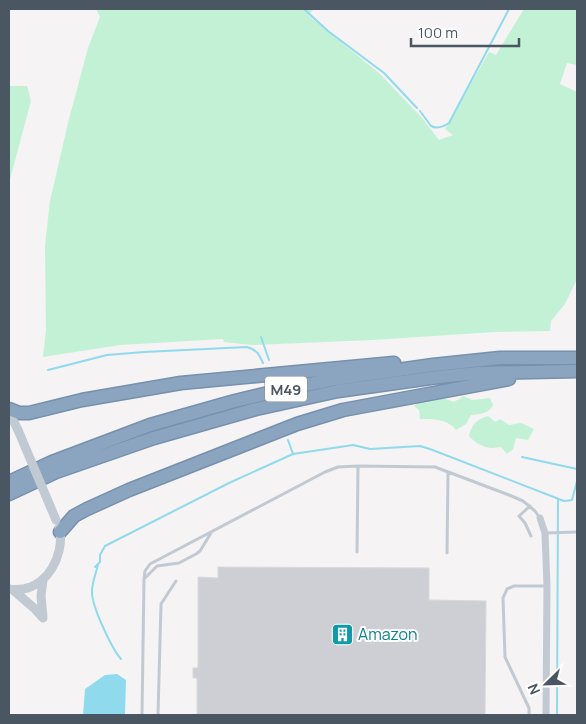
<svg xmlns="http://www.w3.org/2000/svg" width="586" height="724" viewBox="0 0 586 724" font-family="Manrope,sans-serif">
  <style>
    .green { fill: #c3f1d5 }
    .water { fill: #90daee }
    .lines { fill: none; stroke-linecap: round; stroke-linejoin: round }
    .stream { stroke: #90daee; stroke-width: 2 }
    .building { fill: #cdcfd5; stroke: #d7d9de }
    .motorway-casing { stroke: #7690ad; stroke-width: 15 }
    .service { stroke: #c1cad2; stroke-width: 3 }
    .minor { stroke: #c1cad2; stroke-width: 7 }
    .tertiary { stroke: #c1cad2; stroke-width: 9 }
    .motorway { stroke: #8ba5c1; stroke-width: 12 }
    .tertiary-bridge { stroke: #c1cad2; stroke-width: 9 }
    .labels { text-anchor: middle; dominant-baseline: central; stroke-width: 4; stroke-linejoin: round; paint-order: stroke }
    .shield { fill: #fff; stroke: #808990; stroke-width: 1 }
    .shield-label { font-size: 15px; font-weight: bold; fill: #4a5661 }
    .culture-label { font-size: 16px; fill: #0d838f; stroke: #fff; text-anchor: start }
  </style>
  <rect width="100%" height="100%" fill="#f5f3f3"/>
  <path class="green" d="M 96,9 L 314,9 L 308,15 L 380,74 L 422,118 L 439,140 L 453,135 L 445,129 L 489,52 L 496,55 L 524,9 L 577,9 L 577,65 L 567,63 L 560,84 L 577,92 L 577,279 L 565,304 L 551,321 L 550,331 L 495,332 L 372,340 L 252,345 L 224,342 L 223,339 L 120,345 L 43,357 L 46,330 L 45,246 L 50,201 L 69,119 L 88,48 L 100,17 Z
    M 9,86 L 27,86 L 31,101 L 9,183 Z
    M 464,396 L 472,400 L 490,398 L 493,405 C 489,414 480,414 471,415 L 466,424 L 456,430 C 448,419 433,419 420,419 L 419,410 L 414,406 C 429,395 438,396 454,402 Z
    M 488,416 L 495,422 L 500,419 L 509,425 L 521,423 L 534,429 L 528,440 L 516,438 L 513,449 L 507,454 L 501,447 C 498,447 495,448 492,448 C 484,448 474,442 469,436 C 472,424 476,420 488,416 Z"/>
  <path class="water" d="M 117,674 L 126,680 L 125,715 L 83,715 L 85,689 L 105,675 Z"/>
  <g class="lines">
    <path class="stream" d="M 304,9 L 328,31 L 384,73 L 417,108
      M 420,111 L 431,126 C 437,129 443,127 449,123 L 509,9
      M 261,337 L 269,360
      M 48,370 L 107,355 L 144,352 L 247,347 C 257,350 259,354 263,363
      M 288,440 L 293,454
      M 522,457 L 577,469
      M 98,565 C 96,573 92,583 92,591 C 91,605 112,649 121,659
      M 95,567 L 100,562 L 100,555 L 105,546 L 229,483 L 293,454 L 353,445 L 370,449 L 420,446 L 430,449 L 564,501 L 572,500 L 577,481
      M 557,715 L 558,499"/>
  </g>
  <path class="building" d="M 218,567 L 429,568 L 429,600 L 486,601 L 485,715 L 197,715 L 197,678 L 193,678 L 193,668 L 198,668 L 198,577 L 218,578 Z"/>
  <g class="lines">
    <defs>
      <path id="motorway" d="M 9,409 L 19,413 L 29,413 L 82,400 L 181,383 L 394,363
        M 9,482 L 52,462 L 150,425 L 235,401 L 281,390 L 335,379 L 433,365 L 500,358 L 577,358
        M 9,494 L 56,472 L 154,438 L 256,409 L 338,391 L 438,377 L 478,373 L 577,371
        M 60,532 L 74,516 L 87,509 L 129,490 L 297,424 L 343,410 L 509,379"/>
    </defs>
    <use href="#motorway" class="motorway-casing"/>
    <path class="service" d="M 530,506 L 519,516 L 525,523 L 531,536
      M 546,533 L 577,532
      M 357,552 L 358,466
      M 447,553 L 448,472
      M 144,579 L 157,566 L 179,563 L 196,554 L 200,551 L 211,533
      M 142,715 L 144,579 L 145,571 L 150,564 L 325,472 L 338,467 L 358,466 L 435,467 L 509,495 L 523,501 L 535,511 L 540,518
      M 158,715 L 161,604 L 176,581
      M 529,715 L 529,708 L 505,657 L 503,598 L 507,589 L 514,586 L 546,586"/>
    <path class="minor" d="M 540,518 L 545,533 L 547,586 L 546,715"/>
    <path class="tertiary" d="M 9,412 L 18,430
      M 43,580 L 41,596 L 43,618
      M 9,589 C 35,593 53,575 59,551 C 61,543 61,535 59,528
      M 13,590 L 34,608 L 43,618"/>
    <use href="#motorway" class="motorway"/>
    <path class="tertiary-bridge" d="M 18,430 L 56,520"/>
  </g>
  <defs>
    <symbol id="building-square" viewBox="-11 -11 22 22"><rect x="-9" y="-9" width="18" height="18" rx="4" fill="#0f9aa8" stroke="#fff"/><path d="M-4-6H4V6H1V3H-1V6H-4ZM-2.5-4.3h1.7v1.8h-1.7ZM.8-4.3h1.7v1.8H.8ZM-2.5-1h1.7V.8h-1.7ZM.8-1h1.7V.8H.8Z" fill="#fff"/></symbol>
  </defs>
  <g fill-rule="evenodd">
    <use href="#building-square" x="330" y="622" width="25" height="25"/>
  </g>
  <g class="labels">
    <rect class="shield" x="265" y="376.5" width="42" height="25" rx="4"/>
    <g class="shield-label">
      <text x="286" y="389">M49</text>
    </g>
    <g class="culture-label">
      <text x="358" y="634">Amazon</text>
    </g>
  </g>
  <rect width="586" height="724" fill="none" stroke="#4a5661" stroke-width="20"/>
  <g transform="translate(546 684) rotate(247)" stroke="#ffffff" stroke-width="4" paint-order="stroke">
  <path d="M0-4L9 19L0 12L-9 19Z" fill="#4a5661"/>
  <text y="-8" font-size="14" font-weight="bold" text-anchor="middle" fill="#4a5661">N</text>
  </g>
  <path d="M411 38v8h108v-8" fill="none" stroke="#4a5661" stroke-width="2.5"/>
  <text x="418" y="38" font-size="15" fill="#4a5661" stroke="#ffffff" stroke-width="4" paint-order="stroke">100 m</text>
</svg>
